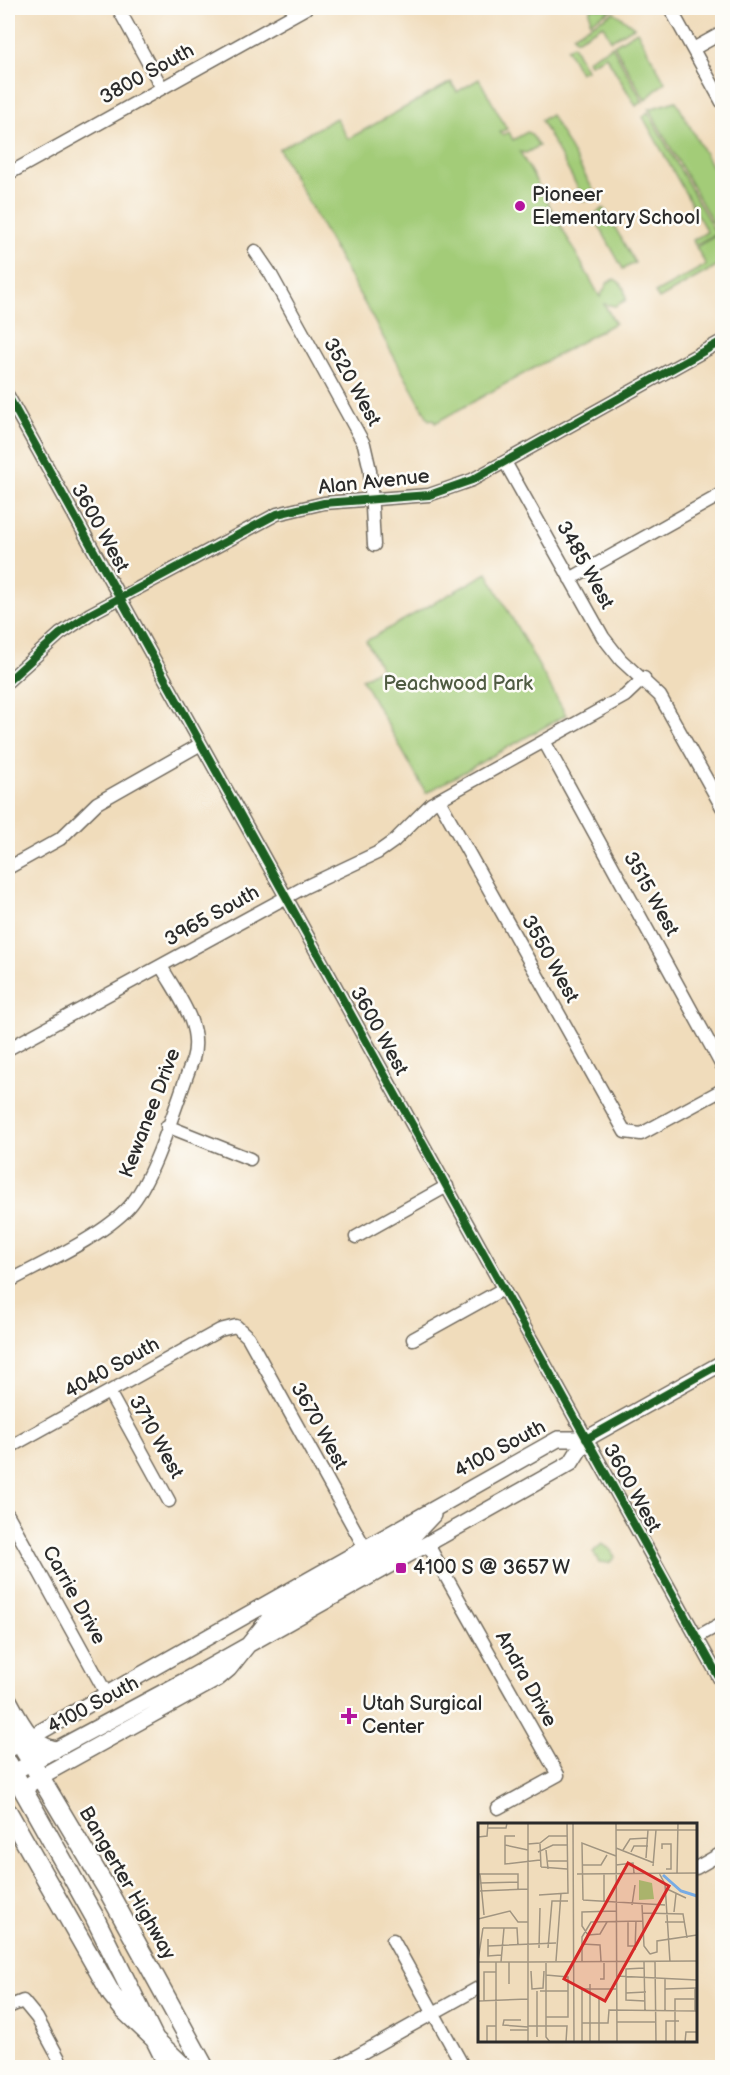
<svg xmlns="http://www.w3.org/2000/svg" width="730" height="2075" viewBox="0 0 730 2075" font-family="'Balsamiq Sans',sans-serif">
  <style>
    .green { fill: #a3cc78; stroke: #677c52; stroke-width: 1.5 }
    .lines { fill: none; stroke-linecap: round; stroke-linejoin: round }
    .minor-casing { stroke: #70695d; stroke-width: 15 }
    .major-casing { stroke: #70695d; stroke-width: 18 }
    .highway-casing { stroke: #70695d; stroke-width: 21 }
    .minor { stroke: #fff; stroke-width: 12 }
    .major { stroke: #fff; stroke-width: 15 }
    .highway { stroke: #fff; stroke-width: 18 }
    .cycleway-casing { stroke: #fdfcf7; stroke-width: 11 }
    .cycleway { stroke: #1b5e20; stroke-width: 8 }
    .poi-dot { fill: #b5179e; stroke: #fdfcf7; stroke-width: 2 }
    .labels { text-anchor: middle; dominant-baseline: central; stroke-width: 5; stroke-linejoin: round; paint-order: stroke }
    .street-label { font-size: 20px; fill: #2b2b2b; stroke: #fdfcf7 }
    .poi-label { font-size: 20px; fill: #2b2b2b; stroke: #fdfcf7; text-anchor: start }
    .park-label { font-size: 20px; fill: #4f5b42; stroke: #fdfcf7 }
    .inset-river { fill: none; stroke: #77abe4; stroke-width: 3 }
    .inset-road { fill: none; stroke: #a19581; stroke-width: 1.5 }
    .view { fill: #d62828; fill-opacity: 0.15; stroke: #d62828; stroke-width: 3 }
    .inset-edge { fill: none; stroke: #2b2b2b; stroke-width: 3 }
  </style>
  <rect width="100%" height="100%" fill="#fdfcf7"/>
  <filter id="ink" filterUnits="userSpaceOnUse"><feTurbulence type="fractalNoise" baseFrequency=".0167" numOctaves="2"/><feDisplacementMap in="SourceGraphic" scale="12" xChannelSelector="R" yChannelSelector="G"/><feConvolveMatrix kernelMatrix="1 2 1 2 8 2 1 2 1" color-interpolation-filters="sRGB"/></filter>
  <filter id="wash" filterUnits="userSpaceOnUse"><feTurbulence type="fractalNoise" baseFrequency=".008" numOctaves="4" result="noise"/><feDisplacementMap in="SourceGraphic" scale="24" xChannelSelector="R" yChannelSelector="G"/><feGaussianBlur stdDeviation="1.35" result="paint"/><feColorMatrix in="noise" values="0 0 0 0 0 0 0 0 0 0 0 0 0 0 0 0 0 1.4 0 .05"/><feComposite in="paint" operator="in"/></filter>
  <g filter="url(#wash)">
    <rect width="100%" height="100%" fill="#f0dcbb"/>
    <path class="green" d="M 594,8 L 613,9 L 590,22 L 590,9 Z
      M 614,12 L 634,27 L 611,40 L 603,25 L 576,40 L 573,35 Z
      M 637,31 L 665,82 L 645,100 L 614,45 Z
      M 573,45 L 586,70 L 580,73 L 567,49 Z
      M 612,46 L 643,102 L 636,106 L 606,56 L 590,64 L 587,60 Z
      M 479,79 L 507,129 L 500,132 L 502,135 L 509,132 L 513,140 L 527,132 L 531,134 L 539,146 L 526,153 L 520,152 L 600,297 L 608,282 L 614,279 C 624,284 625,289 626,300 L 615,306 L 604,304 L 615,323 L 435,423 L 433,419 L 429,420 L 279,149 L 336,118 L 348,139 L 451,82 L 457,92 Z
      M 676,101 L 722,185 L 722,230 L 718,232 L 649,109 Z
      M 648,112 L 716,234 L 695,245 L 693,240 L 707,232 L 643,117 Z
      M 551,115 L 596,195 L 585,201 L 541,120 Z
      M 604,208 L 635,263 L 623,269 L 593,215 Z
      M 722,232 L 722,263 L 659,299 L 655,293 L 706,265 L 696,247 Z
      M 487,573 L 566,715 L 426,793 L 362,679 L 381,668 L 366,641 Z
      M 602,1544 L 610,1549 L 615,1557 L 609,1563 L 599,1562 L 593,1552 Z"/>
  </g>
  <g filter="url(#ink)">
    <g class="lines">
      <defs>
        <path id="minor" d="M 118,8 L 162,88
          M 670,8 L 722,102
          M 693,49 L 722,33
          M 8,174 L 306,8
          M 255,251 L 270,273 L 364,444 L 370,470 L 374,545
          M 8,396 L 722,1683
          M 505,462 L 603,637 L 621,660 L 660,696 L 722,807
          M 570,579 L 722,494
          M 8,681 L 60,634 L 90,614 L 277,514 L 324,503 L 429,495 L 472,480 L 722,341
          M 544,741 L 722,1066
          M 439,800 L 625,1132 L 641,1134 L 722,1090
          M 8,868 L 60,839 L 97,803 L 201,744
          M 8,1049 L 305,887 L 377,853 L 394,841 L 431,804 L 625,696 L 644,678
          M 167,1126 L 250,1159
          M 356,1237 L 447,1186
          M 8,1282 C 43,1263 103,1236 129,1207 C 155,1178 178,1097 193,1059 C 203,1025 177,995 161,966
          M 413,1339 L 503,1289
          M 109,1392 L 169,1501
          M 8,1448 L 220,1330 L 236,1326 L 248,1337 L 365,1548
          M 8,1515 L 106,1693
          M 427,1543 L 558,1775 L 498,1808
          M 697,1637 L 722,1623
          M 696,1868 L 722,1853
          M 393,1940 L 464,2068
          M 8,2007 L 23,2001 L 37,2018 L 64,2068
          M 335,2068 L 480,1987"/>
        <path id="major" d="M 8,1750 L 558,1439 L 586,1439 L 722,1363
          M 8,1775 L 184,1681 L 571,1463 L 586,1439
          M 25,1792 L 30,1784 L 40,1777 L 217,1679 L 229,1669 L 271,1616 L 415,1534 L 433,1515"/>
        <path id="highway" d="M 8,1701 C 19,1721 29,1744 53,1750
          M 8,1723 L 108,1891 L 205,2068
          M 8,1763 L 94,1916 L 169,2068
          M 8,1812 L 112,1995 L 124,2010 L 185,2068"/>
      </defs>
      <use href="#minor" class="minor-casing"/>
      <use href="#major" class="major-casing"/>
      <use href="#highway" class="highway-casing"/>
      <use href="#minor" class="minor"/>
      <use href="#major" class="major"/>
      <use href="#highway" class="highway"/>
      <defs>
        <path id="cycleway" d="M 8,396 L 722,1683
          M 8,681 L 60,634 L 90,614 L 277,514 L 324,503 L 429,495 L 472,480 L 722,341
          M 586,1439 L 722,1363"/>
      </defs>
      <use href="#cycleway" class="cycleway-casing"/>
      <use href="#cycleway" class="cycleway"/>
    </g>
  </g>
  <g class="poi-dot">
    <circle cx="520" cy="206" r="6"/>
    <rect x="395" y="1562" width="12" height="12" rx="3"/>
    <path d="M346 1707h6v6h6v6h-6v6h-6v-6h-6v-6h6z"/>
  </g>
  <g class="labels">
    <g class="street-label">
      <text transform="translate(147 74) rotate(-29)">3800 South</text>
      <text transform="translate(352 382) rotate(61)">3520 West</text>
      <text transform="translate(374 482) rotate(-6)">Alan Avenue</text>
      <text transform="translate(100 528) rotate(61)">3600 West</text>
      <text transform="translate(585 565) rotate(61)">3485 West</text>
      <text transform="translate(651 894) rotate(61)">3515 West</text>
      <text transform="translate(212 916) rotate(-29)">3965 South</text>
      <text transform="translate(550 959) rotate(61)">3550 West</text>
      <text transform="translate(379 1031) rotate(61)">3600 West</text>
      <text transform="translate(150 1113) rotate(-69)">Kewanee Drive</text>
      <text transform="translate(112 1368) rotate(-29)">4040 South</text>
      <text transform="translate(319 1426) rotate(61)">3670 West</text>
      <text transform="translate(156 1437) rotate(61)">3710 West</text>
      <text transform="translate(500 1449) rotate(-28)">4100 South</text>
      <text transform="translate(632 1488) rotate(61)">3600 West</text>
      <text transform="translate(74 1595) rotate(61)">Carrie Drive</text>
      <text transform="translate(526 1679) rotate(61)">Andra Drive</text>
      <text transform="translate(93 1705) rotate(-28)">4100 South</text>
      <text transform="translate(127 1883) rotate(60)">Bangerter Highway</text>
    </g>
    <g class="poi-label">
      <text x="532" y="195">Pioneer<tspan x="532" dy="23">Elementary School</tspan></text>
      <text x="413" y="1568">4100 S @ 3657 W</text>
      <text x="362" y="1704">Utah Surgical<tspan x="362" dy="23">Center</tspan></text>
    </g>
    <g class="park-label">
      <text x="458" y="684">Peachwood Park</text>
    </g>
  </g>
  <g transform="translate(478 1823)">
    <rect width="219" height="219" fill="#f0dcbb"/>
    <path d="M 161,57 L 174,60 L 176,76 L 161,77 Z" fill="#a3cc78"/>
    <path class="inset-river" d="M 185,52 L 203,68 L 219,73"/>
    <path class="inset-road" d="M 50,0 L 50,219M 95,0 L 96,219M 138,0 L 139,219M 10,5 L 28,5 L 29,0M 138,7 L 219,7M 0,10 L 0,40M 37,13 L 27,13 L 27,41 L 62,37M 0,14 L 9,13 L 10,0M 50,21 L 62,20 L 71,13 L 89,13M 62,21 L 63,44M 27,22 L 50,27M 138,25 L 176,40M 184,26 L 184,21 L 193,21 L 193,46 L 188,46M 68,27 L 70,46M 145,27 L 152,16 L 170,15M 60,29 L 75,22 L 89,22M 153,29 L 156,23 L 170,23M 168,35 L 170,7M 70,38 L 89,38M 104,42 L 123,42 L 129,32M 138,42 L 155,40 L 156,50M 175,43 L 178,7M 63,44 L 89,46M 126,50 L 126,79M 181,50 L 187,61 L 192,139M 199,50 L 200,0M 0,51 L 40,51 L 40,66M 2,51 L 6,92M 99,51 L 219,50M 2,60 L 40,59M 187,65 L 208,75M 2,68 L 50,66M 61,72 L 90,70 L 89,0M 105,77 L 104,20 L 138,33M 105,77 L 187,82M 154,82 L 157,62M 164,82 L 166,123 L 172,131M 196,89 L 198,71M 164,90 L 205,91 L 209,115M 0,96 L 32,88 L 40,99 L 50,99M 129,99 L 122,111 L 110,112 L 104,103 L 104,89 L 138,88M 150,99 L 150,123 L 157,123M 187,99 L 207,99M 5,105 L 39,105 L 40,122M 10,116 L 10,133 L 23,132M 104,121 L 122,122 L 123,138M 10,123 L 78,120M 61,125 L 62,85M 70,125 L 74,78 L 90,78M 157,127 L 158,98M 172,131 L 179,129 L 179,118 L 219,112M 0,138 L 5,105M 78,138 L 83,70M 104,138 L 104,114 L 113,99 L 165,98M 0,139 L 51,139M 18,139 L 18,219M 23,139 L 26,105M 31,139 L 31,161M 50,139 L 219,138M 166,139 L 167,188M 177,139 L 178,219M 68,140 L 68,214 L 72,219M 166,145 L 148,146 L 148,177 L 167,178M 53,148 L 54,166 L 65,165 L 66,148M 68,152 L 90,154 L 90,194 L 68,194M 138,153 L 219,157M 122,156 L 126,156 L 126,140M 187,156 L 187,188M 112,161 L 112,219M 217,165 L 217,188M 187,166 L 219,165M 59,168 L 59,214M 62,168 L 90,168M 148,170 L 168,169M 121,176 L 121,219M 0,178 L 50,176M 6,178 L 6,149 L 18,149M 43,197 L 26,197 L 25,202 L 50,204M 139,199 L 178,199M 104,200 L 130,200 L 131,187 L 219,188M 50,203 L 89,203 L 88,219M 32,207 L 50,207M 9,219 L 9,203 L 18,203M 104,219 L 104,166 L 138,166M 188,219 L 188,198 L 201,198M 197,219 L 197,176 L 217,176M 207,219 L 208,209 L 219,209"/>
    <path class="view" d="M 150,40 L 191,63 L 127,178 L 86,156 Z"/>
    <rect width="219" height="219" class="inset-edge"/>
  </g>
  <rect width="730" height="2075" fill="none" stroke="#fdfcf7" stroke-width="30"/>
</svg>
